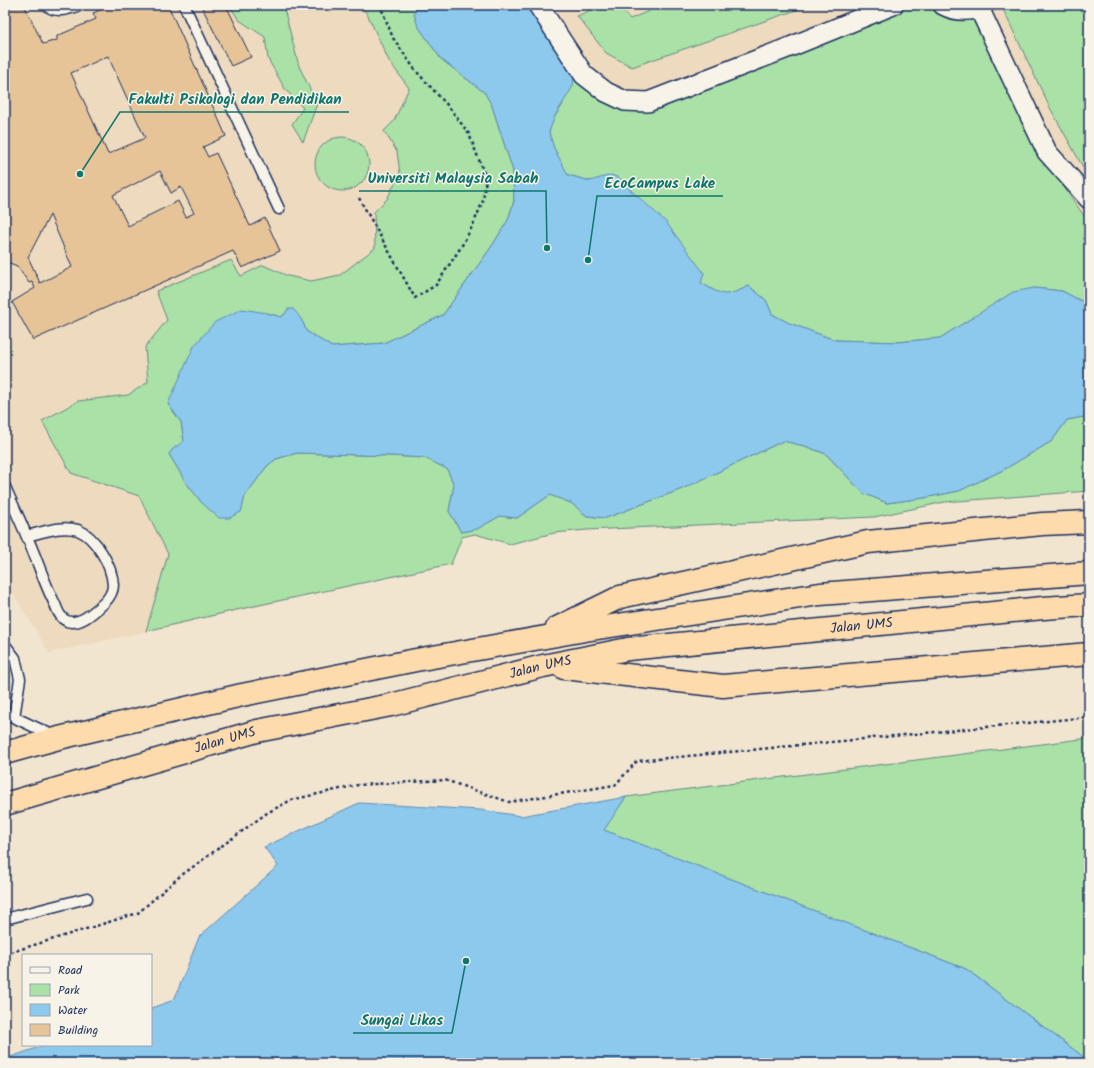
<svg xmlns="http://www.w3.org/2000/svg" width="1094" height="1068" viewBox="0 0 1094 1068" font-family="Kalam,sans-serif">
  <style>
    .built { fill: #eedbbf }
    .green { fill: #a9e1a6; stroke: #628882 }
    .water { fill: #8dc9ed; stroke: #5f8bb4 }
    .building { fill: #e6c498; stroke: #1b2f5e; fill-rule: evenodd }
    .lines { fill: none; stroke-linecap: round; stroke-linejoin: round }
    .service-casing { stroke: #1b2f5e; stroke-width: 13 }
    .minor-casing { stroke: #1b2f5e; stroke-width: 22 }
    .trunk-casing { stroke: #1b2f5e; stroke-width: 25 }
    .path { stroke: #1b2f5e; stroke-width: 2.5; stroke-dasharray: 3 3; stroke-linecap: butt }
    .service { stroke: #f7f3e8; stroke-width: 10 }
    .minor { stroke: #f7f3e8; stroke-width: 19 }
    .trunk { stroke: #fedbac; stroke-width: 22 }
    .labels { text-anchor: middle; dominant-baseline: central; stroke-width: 3; stroke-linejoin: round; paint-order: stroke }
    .street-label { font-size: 14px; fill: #1b2f5e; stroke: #f7f3e8 }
    .leader { fill: none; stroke: #0f766e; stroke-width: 1.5 }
    .callout-dot { fill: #0f766e; stroke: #f7f3e8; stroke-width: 1.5 }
    .callout-label { font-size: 15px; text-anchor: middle; font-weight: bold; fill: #0f766e; stroke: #f7f3e8; stroke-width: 3; stroke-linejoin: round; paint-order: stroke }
  </style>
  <rect width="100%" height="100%" fill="#f2e5d0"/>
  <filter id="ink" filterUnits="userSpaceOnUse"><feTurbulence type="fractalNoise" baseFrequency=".025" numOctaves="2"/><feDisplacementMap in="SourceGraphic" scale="8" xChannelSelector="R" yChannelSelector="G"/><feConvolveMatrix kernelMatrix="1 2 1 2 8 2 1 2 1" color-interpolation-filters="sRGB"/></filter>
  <g filter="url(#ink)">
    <path class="built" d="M 5,5 L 1089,5 L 1089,491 L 945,502 L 874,517 L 587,530 L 554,533 L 510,544 L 475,534 L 462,537 L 451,564 L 49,653 L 13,593 L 5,595 Z"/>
    <path class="green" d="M 229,5 L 283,5 L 299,66 L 317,104 L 303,142 L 292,124 L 303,108 L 285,89 L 268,59 L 265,37 L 239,20 Z
      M 361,5 L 419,5 L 414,14 L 418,26 L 441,59 L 485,93 L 492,106 L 513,171 L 514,201 L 508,220 L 492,246 L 443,315 L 384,343 L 332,347 L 306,331 C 303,320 298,314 288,310 L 285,314 L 281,317 L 267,313 L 168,404 L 181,422 L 184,442 L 173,449 L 169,454 L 185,481 L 202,503 L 241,512 L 245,496 L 267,466 L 276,459 L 297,453 L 391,456 L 425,458 L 447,469 L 454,485 L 449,511 L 461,532 L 477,529 L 500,516 L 517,518 L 550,495 L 571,503 L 587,516 L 606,518 L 682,489 L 783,441 L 805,446 L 826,454 L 863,493 L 887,503 L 924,498 L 959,491 L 1005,469 L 1052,441 L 1067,420 L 1089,416 L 1089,491 L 945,502 L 874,517 L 587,530 L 554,533 L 510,544 L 475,534 L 462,537 L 451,564 L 245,608 L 146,631 L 168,554 L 139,496 L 71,473 L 42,421 L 78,401 L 128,395 L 148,382 L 145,347 L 167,320 L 156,291 L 231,260 L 241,276 L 263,265 L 288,276 L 311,281 L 340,275 L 375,248 L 374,212 L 387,199 L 400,173 L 397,152 L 384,131 L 394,121 L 409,88 L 389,61 L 368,16 Z
      M 539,5 L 551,5 L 593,77 L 638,101 L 884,5 L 944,5 L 974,10 L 1036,147 L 1089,223 L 1089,305 L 1062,291 L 1034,288 L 972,318 L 940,338 L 898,342 L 835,340 L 789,323 L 772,314 L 766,300 L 749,286 L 734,293 L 722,295 L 701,283 L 640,200 L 619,178 L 590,181 L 568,175 C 563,166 549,142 549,132 C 549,123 559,111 563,104 Z
      M 602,5 L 618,5 L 630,19 L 663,5 L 811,5 L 632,67 L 606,53 L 577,16 Z
      M 1001,5 L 1089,5 L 1089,178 L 1049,106 Z
      M315 164a27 27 0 1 1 54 0a27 27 0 1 1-54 0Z
      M 1089,738 L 1089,1061 L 966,969 L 603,830 L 626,797 Z"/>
    <path class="water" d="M 419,5 L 539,5 L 575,71 L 573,86 L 555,116 L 549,132 L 554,148 L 568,175 L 590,181 L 611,175 L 619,178 L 627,187 L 665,221 L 704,273 L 701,283 C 724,296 724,298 749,286 L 766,300 L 772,314 L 789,323 L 835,340 L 898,342 L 940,338 L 1013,292 L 1034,288 L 1062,291 L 1089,305 L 1089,416 L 1067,420 L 1052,441 L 1005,469 L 959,491 L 924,498 L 887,503 L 863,493 L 826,454 L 805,446 L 783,441 L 682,489 L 606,518 L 587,516 L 571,503 L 550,495 L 517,518 L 500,516 L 477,529 L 461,532 L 449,511 L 454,485 L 447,469 L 425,458 L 391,456 L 297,453 L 276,459 L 267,466 L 245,496 L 241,512 L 229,518 L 219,518 L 202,503 L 185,481 L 169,454 L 173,449 L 184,441 L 181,422 L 168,404 L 194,346 L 215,322 L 242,309 L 267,313 L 281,317 L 285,314 L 288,309 L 293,309 C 299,315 304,323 306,331 L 332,347 L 384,343 L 443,315 L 492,246 L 508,220 L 514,201 L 513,171 L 492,106 L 485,93 L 441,59 L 418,26 L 414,14 Z
      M 626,797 L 604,830 L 966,969 L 1089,1061 L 1089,1063 L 5,1063 L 5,1059 L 45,1045 L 151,1045 L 151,1008 L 174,1000 L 199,937 L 278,866 L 264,847 L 359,803 L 481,810 L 521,816 Z"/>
    <path class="building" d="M 5,5 L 24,5 L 43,44 L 57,40 L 57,36 L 96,19 L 93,13 L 112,5 L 168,5 L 226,136 L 203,147 L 208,157 L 216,153 L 250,226 L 265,218 L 280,251 L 242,268 L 233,251 L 33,340 L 12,302 L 35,288 L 32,282 L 29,283 L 17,266 L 5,261 L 5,177 L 8,169 L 5,171 ZM 108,56 L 145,138 L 108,154 L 71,73 ZM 160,171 L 171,193 L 181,187 L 194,213 L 186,217 L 178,201 L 128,226 L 113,195 ZM 50,215 L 72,267 L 40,283 L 28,257 Z
      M 201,5 L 226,5 L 251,57 L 231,66 Z"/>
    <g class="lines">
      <defs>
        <path id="service" d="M 46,5 C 56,14 69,9 81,5
          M 184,5 L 279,209
          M 5,487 C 12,503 20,520 27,537 C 37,559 44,583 55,604 C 57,610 61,619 67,621 C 80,626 95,611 104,603 C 109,598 113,591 113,585 C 112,566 96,537 78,530 C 61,525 43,532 27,536
          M 5,645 L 15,658 L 20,679 L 14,717
          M 5,713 L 56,737
          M 5,919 L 87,898"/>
        <path id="minor" d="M 538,5 L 584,75 L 606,92 L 625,101 L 648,102 L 790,47 L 893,5
          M 943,5 C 956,12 972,12 984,5
          M 979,8 L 1047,152 L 1089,199"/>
        <g id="trunk">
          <path d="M 557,628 L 620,597 L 868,542 L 1042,524 L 1089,522"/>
          <path d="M 564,668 L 723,686 L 1089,654"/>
          <path d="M 5,753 L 59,738 L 242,695 L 416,660 L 585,630 L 820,594 L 1089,573"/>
          <path id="s1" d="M 5,804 L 257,731 L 391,705 L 543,666 L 628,649 L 1043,608 L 1089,605"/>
        </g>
      </defs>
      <use href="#service" class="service-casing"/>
      <use href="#minor" class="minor-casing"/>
      <use href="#trunk" class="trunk-casing"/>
      <path class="path" d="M 359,198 L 415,298 L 436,285 L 461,247 L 473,225 L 483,201 L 486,178 L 469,134 L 449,107 L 416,71 L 393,38 L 380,5
        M 5,954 L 138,913 L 179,877 L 267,813 L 291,800 L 358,785 L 445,780 L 509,802 L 615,785 L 637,761 L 1089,717"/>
      <use href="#service" class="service"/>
      <use href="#minor" class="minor"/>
      <use href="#trunk" class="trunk"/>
    </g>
  </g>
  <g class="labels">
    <g class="street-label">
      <text stroke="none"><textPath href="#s1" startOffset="877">Jalan UMS</textPath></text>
      <text stroke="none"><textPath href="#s1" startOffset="553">Jalan UMS</textPath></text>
      <text stroke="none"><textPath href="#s1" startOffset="229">Jalan UMS</textPath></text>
    </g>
  </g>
  <path class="leader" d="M80 174L120 112H349M547 248L546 191H359M588 260L597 196H723M466 961L452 1033H353"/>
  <g class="callout-dot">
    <circle cx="80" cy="174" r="4"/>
    <circle cx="547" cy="248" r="4"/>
    <circle cx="588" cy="260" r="4"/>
    <circle cx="466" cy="961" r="4"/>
  </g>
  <g class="callout-label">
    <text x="235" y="104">Fakulti Psikologi dan Pendidikan</text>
    <text x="453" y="183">Universiti Malaysia Sabah</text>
    <text x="660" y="188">EcoCampus Lake</text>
    <text x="402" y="1025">Sungai Likas</text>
  </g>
  <rect width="1094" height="1068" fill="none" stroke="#f7f3e8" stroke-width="20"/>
  <rect x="10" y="10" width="1074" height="1048" fill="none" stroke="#1b2f5e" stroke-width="1.5" filter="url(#ink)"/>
  <rect x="22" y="954" width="130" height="92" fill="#f7f3e8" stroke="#9fa5b1"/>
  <rect x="30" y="967" width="20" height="6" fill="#f7f3e8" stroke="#9fa5b1"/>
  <text x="58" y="974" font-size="12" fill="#1b2f5e">Road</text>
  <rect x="30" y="984" width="20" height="12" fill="#a9e1a6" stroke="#9fa5b1"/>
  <text x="58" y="994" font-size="12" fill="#1b2f5e">Park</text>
  <rect x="30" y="1004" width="20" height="12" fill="#8dc9ed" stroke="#9fa5b1"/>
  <text x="58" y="1014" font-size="12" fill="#1b2f5e">Water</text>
  <rect x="30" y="1024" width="20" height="12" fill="#e6c498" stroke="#9fa5b1"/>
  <text x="58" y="1034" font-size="12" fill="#1b2f5e">Building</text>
</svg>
